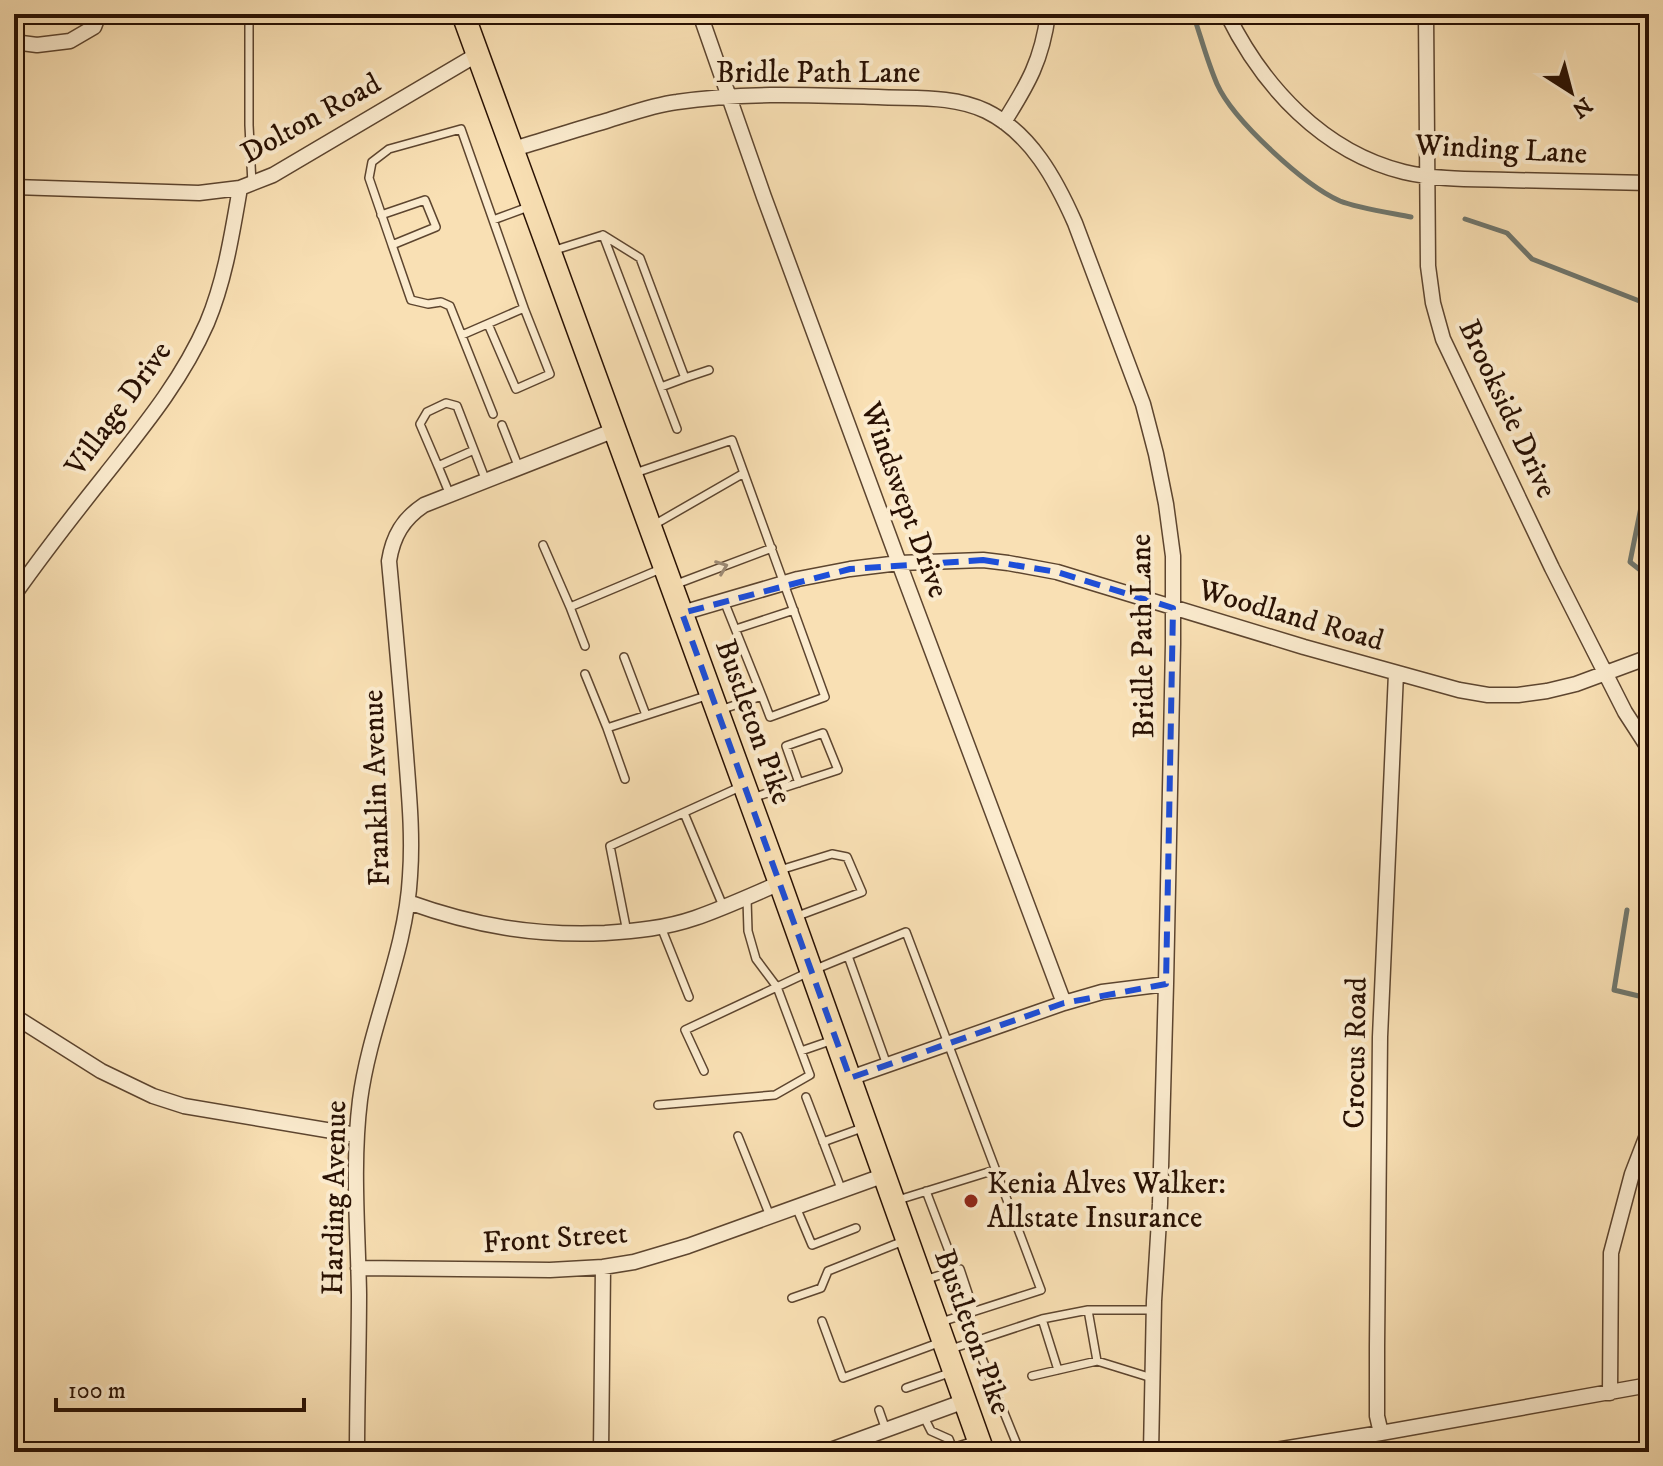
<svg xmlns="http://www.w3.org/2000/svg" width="1663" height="1466" viewBox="0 0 1663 1466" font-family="'IM FELL DW Pica',serif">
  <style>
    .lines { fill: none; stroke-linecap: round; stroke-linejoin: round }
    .stream { stroke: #70776e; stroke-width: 5 }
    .lane-casing { stroke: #5d452f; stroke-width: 10 }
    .street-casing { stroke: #5d452f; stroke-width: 17 }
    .primary-casing { stroke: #291103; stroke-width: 25 }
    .lane { stroke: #fbebce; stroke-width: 7 }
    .street { stroke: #fbebce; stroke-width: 14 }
    .primary { stroke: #f9e0b4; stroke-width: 22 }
    .oneway { stroke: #9c8973 }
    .marked { fill: none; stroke: #1d4ed8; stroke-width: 6; stroke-dasharray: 16 10; stroke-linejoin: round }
    .poi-dot { fill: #8f2418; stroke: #fbebce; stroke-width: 3 }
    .labels { text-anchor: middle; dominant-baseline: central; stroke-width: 8; stroke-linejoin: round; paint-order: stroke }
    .street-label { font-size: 30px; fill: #291103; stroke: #fbebce }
    .poi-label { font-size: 30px; fill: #291103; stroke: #fbebce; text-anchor: start }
  </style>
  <rect width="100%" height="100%" fill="#f9e0b4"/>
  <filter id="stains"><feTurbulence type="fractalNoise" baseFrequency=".0025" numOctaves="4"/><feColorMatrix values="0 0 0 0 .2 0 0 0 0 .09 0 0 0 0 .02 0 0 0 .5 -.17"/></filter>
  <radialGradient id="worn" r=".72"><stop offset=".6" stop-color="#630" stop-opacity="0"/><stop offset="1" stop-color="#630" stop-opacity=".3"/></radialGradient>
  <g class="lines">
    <path class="stream" d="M 1193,14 C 1201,37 1207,61 1217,84 C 1233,120 1304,185 1340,201 C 1357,208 1391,213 1411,217
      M 1465,219 L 1507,233 L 1532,259 L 1642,302 L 1649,311
      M 1649,467 L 1630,562 L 1649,577
      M 1627,910 L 1614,990 L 1647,998 L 1649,1022"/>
    <defs>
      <path id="lane" d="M 249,14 L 249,125 L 252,184
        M 381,215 L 425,200 L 436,227 L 392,245 L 369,178 L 372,162 L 389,149 L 461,129 L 493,220 L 531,206
        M 392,245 L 411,300 L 428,304 L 441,302 L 450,306 L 493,414
        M 552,251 L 603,235 L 661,387 L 685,378 L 640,258 L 603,235
        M 488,324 L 516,389 L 550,374 L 524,308
        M 462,335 L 524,308 L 493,220
        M 685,378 L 709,370
        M 661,387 L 677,429
        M 502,425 L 519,468
        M 474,450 L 438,466 L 420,424 L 427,412 L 446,403 L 457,406 L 486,481
        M 438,466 L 450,495
        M 635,473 L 732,440 L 825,697 L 770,717 L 762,696
        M 652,526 L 744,473
        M 543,545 L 570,607
        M 674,585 L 772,548
        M 736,629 L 794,610
        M 585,646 L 570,607 L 663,568
        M 624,657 L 646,715
        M 585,674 L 607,728
        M 720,710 L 762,696 L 724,601
        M 625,779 L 607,728 L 709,695
        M 752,798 L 838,770 L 823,733 L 786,746 L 799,783
        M 684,813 L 723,906
        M 780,870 L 832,854 L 847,857 L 862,892 L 795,917
        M 661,927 L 689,997
        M 627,932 L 610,846 L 740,787
        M 848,956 L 887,1065
        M 801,1051 L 833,1040
        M 704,1071 L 685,1030 L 811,971 L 906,932 L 1041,1290 L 941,1322
        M 806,1097 L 842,1191
        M 658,1105 L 775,1095 L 810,1075 L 777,987 L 756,959 L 748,931 L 747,899
        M 738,1136 L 770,1216
        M 823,1142 L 862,1128
        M 926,1191 L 950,1254
        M 898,1200 L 995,1170
        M 796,1207 L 812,1245 L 856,1228
        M 924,1280 L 960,1269 L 974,1311
        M 792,1298 L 821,1288 L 828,1271 L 906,1240
        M 1042,1319 L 1058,1370
        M 822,1321 L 843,1378 L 941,1342
        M 975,1341 L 1020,1452
        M 948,1350 L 1042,1319 L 1088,1310
        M 1097,1361 L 1088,1310 L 1153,1310
        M 1032,1376 L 1097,1361 L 1152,1378
        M 906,1388 L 952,1372
        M 879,1410 L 886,1430
        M 924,1417 L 931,1431 L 949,1439 L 954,1452
        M 952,1448 L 977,1440"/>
      <path id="street" d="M 700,14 L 764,197 L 899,563 L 1064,1003
        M 1227,14 C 1263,87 1323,152 1404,172 C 1438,180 1473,179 1508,180 C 1555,181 1602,182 1649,183
        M 1426,14 L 1428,266 L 1433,303 L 1443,339 L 1552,568 L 1625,712 L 1649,749
        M 14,42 L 37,45 L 70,41 L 94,27 L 99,14
        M 1004,122 C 1028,84 1042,60 1048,14
        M 513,149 C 544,140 575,130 606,121 C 629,114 653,105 677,102 C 743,92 811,95 878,97 C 914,99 952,95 986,111 C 1031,133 1056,180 1075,223 L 1143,404 L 1156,454 L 1166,504 L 1173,556 L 1173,644 L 1166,984 L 1160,1204 L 1154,1301 L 1151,1452
        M 14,187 L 199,193 L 240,188 L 273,175 L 478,54
        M 14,595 C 43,554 74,514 106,474 C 144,426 182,380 207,323 C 225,280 232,234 240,188
        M 682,613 L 798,579 L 850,569 L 899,563 L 983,560 L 1008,563 L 1057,572 L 1304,647 L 1459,690 L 1488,695 L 1518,695 L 1547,691 L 1576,684 L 1649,657
        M 408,902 C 475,926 534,936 605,933 C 636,931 666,928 695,918 C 724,908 752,895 780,883
        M 14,1016 L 101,1071 L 153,1096 L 184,1106 L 356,1135
        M 850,1078 L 1064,1003 L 1102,992 L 1166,984
        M 358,1268 L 550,1270 L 603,1267 L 634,1262 L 688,1246 L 885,1175
        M 1610,1393 L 1611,1253 L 1632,1174 L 1649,1130
        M 1381,1433 L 1377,1416 L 1377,1346 L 1380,1037 L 1396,673
        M 357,1452 C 357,1399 359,1347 359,1294 C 358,1230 352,1165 360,1100 C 370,1024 406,953 410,876 C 413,835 409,795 406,755 C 401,690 395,626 389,561 C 393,536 403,519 424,505 L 615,430
        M 601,1452 L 603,1267
        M 825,1452 L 965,1401
        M 1263,1452 L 1381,1433 L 1649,1385"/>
      <path id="primary" d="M 463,14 L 780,883 L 983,1452"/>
    </defs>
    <use href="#lane" class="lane-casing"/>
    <use href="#street" class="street-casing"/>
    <use href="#primary" class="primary-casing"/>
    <use href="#lane" class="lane"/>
    <use href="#street" class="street"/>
    <use href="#primary" class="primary"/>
  </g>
  <defs><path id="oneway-chevron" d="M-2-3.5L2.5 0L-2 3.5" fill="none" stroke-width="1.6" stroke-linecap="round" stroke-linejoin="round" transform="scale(2)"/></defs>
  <use class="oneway" href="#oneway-chevron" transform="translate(722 567) rotate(-21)"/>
  <path class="marked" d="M 983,560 L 1057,572 L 1173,608 L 1166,984 L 1064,1003 L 850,1078 L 682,613 L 850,569 Z"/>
  <circle class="poi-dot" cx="971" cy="1201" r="8"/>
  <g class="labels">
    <g class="street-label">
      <text x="818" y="73">Bridle Path Lane</text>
      <text transform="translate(311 119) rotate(-29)">Dolton Road</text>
      <text transform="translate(1501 150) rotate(3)">Winding Lane</text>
      <text transform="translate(119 409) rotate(-54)">Village Drive</text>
      <text transform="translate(1507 409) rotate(65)">Brookside Drive</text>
      <text transform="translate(904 500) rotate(70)">Windswept Drive</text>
      <text transform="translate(1291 616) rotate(16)">Woodland Road</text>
      <text transform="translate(1143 636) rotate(-91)">Bridle Path Lane</text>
      <text transform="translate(753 722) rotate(70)">Bustleton Pike</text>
      <text transform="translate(377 788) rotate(-92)">Franklin Avenue</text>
      <text transform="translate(1356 1053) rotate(-89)">Crocus Road</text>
      <text transform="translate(335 1198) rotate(-89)">Harding Avenue</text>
      <text transform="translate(555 1239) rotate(-4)">Front Street</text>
      <text transform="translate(972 1332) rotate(70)">Bustleton Pike</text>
    </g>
    <g class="poi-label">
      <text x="987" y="1184">Kenia Alves Walker:<tspan x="987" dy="34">Allstate Insurance</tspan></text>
    </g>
  </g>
  <rect width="1663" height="1466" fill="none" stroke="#f9e0b4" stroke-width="48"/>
  <rect x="16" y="16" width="1631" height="1434" fill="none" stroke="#291103" stroke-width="4"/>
  <rect x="24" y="24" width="1615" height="1418" fill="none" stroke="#291103" stroke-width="2"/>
  <g transform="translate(1571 92) rotate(144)" stroke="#fbebce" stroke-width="6" paint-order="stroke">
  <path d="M0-6L14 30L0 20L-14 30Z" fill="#291103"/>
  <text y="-12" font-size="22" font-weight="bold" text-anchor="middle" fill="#291103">N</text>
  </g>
  <path d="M56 1398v12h248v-12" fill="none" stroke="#291103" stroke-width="4"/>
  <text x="68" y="1398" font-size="24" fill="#291103" stroke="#fbebce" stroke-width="6" paint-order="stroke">100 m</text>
  <rect width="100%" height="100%" filter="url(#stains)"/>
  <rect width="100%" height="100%" fill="url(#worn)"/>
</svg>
